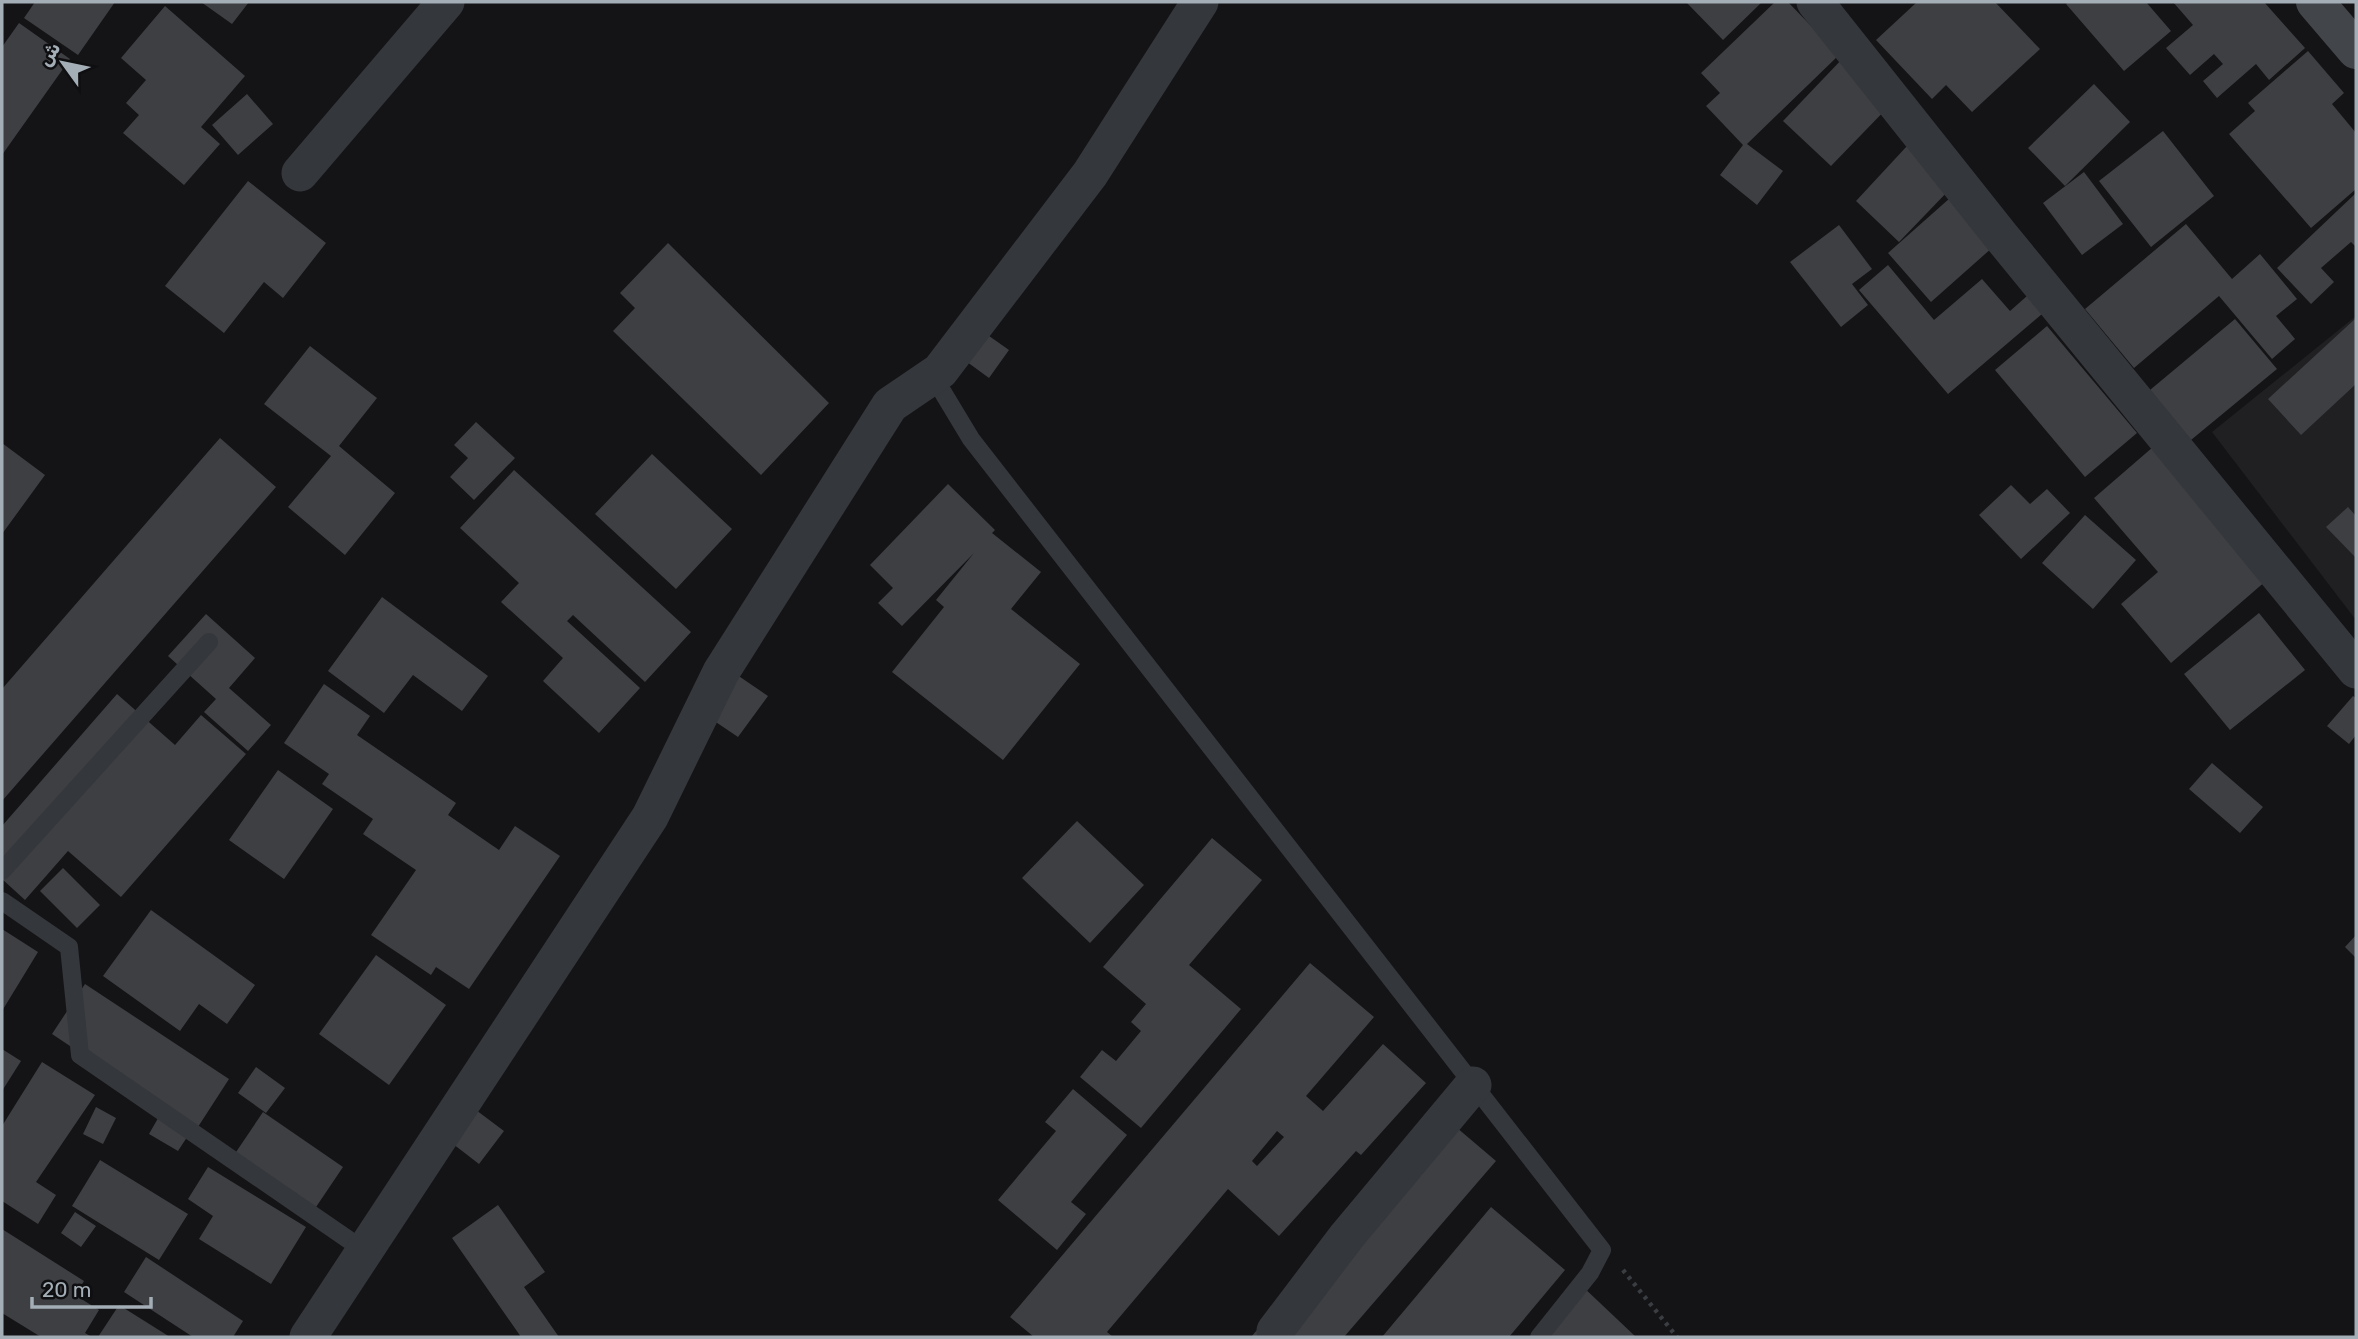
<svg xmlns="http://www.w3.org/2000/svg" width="2358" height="1339" viewBox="0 0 2358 1339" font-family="Rubik,Cairo,sans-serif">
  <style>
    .built { fill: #202023 }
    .building { fill: #3e3f43; fill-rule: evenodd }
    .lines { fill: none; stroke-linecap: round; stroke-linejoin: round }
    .path { stroke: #3a3e42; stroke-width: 4.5; stroke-dasharray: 3.5 5; stroke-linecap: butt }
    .lane { stroke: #34373b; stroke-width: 18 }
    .street { stroke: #34373b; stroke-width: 37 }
    .secondary { stroke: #42464b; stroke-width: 38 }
  </style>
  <rect width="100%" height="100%" fill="#141416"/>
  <path class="built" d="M 2356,316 L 2356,620 L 2212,432 Z"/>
  <path class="building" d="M 35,2 L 115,2 L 78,55 L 24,18 Z
    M 201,2 L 249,2 L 232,24 Z
    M 1686,2 L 1762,2 L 1723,40 Z
    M 1775,2 L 1788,2 L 1839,55 L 1747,144 L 1783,171 L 1757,205 L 1720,175 L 1743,145 L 1706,106 L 1720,93 L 1701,73 Z
    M 1917,2 L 1995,2 L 2040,49 L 1972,112 L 1946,85 L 1932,99 L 1876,40 Z
    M 2068,2 L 2146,2 L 2171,31 L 2124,71 L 2066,4 Z
    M 2173,2 L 2264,2 L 2305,48 L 2269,80 L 2256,64 L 2217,98 L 2203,81 L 2223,64 L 2214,54 L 2190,75 L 2166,48 L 2193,25 Z
    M 165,6 L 245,76 L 201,127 L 220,144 L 184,185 L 123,133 L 139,115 L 126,103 L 146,80 L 121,58 Z
    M 19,23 L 70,59 L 2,155 L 2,47 Z
    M 2308,51 L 2344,93 L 2332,104 L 2356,133 L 2356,189 L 2311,228 L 2229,134 L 2255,111 L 2248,103 Z
    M 1844,57 L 1892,103 L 1831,166 L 1783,121 Z
    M 2094,84 L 2130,122 L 2065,186 L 2028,148 Z
    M 247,94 L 273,124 L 238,155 L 212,125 Z
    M 2163,131 L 2214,196 L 2151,247 L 2099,181 Z
    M 1907,146 L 1951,188 L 1899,242 L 1856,201 Z
    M 2084,172 L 2123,224 L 2082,255 L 2043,203 Z
    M 248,181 L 326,243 L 283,298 L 264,282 L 224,333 L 165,286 Z
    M 2356,193 L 2356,247 L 2351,242 L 2321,268 L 2334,282 L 2311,304 L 2277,268 Z
    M 1950,198 L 1993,247 L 1931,302 L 1888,253 Z
    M 2186,224 L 2232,279 L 2260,254 L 2297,299 L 2276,316 L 2295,339 L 2272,359 L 2219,296 L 2134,368 L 2085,309 Z
    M 1839,225 L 1872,269 L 1852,284 L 1868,305 L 1841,327 L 1790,262 Z
    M 668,243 L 829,403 L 761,475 L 613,331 L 635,308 L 620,293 Z
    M 1888,265 L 1934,320 L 1982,279 L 2010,311 L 2027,296 L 2042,314 L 1948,394 L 1859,290 Z
    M 2356,318 L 2356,384 L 2301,435 L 2268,399 Z
    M 2235,319 L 2277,369 L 2191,440 L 2150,390 Z
    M 2047,326 L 2137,433 L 2085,477 L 1995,370 Z
    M 982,331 L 1009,350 L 989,378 L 963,359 Z
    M 310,346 L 377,398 L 339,446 L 395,493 L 345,555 L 288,507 L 331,456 L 264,404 Z
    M 476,422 L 515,458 L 474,500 L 450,477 L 468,458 L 454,445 Z
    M 220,438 L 276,487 L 2,801 L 2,689 Z
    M 2,443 L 45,475 L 2,534 Z
    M 2153,447 L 2267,580 L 2171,663 L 2121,604 L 2158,572 L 2094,498 Z
    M 652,454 L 732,529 L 676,589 L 595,514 Z
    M 514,470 L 691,632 L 645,682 L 573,615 L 567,621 L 640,688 L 599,733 L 543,681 L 563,658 L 501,602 L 519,583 L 460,528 Z
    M 948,484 L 995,530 L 992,533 L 1041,572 L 1011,609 L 1080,664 L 1003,760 L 892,672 L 944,607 L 936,600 L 974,553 L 902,626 L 878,603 L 893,588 L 870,565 Z
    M 2011,485 L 2030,504 L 2047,489 L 2070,513 L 2021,559 L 1979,515 Z
    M 2348,507 L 2356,516 L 2356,558 L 2326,527 Z
    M 2085,515 L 2136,560 L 2093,609 L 2042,563 Z
    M 382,597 L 488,676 L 462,711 L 413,675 L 384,713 L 328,671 Z
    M 2259,613 L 2305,670 L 2230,730 L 2184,674 Z
    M 206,614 L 255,658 L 229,688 L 271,725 L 248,751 L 204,712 L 216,699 L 168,656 Z
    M 724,666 L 768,696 L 738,737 L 695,708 Z
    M 324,684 L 370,716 L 357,735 L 456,803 L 448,815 L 499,850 L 515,826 L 560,856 L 469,989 L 436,967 L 431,975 L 371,935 L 416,870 L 363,834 L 373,819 L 322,784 L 329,774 L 284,743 Z
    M 117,694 L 175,745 L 201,715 L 246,754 L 121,897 L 68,851 L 25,900 L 2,879 L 2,826 Z
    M 2353,696 L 2356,698 L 2356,735 L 2349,744 L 2327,726 Z
    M 2212,763 L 2263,807 L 2240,833 L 2189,789 Z
    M 278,770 L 333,809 L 284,879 L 229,840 Z
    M 1077,821 L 1144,885 L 1090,943 L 1022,878 Z
    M 1212,838 L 1262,880 L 1189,965 L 1241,1009 L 1141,1128 L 1080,1077 L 1102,1050 L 1116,1061 L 1141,1031 L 1131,1022 L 1146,1004 L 1103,967 Z
    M 63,868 L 100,905 L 77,928 L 40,891 Z
    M 151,910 L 255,985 L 227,1024 L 199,1004 L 180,1031 L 103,976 Z
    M 2,929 L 38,952 L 2,1011 Z
    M 2356,935 L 2356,958 L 2345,947 Z
    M 376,955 L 446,1005 L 389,1085 L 319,1034 Z
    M 1310,963 L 1374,1017 L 1306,1096 L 1323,1111 L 1383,1044 L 1426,1083 L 1361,1155 L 1356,1151 L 1279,1236 L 1228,1189 L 1107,1332 L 1113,1337 L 1034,1337 L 1010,1317 ZM 1277,1131 L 1284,1137 L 1257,1166 L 1252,1161 Z
    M 85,984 L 229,1079 L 196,1130 L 52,1034 Z
    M 2,1049 L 21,1061 L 2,1091 Z
    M 42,1062 L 95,1095 L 36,1182 L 56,1195 L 38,1224 L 2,1201 L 2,1126 Z
    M 256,1067 L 285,1088 L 266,1113 L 238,1093 Z
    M 1073,1089 L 1127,1135 L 1071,1202 L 1086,1214 L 1057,1250 L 998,1200 L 1056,1131 L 1045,1122 Z
    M 468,1104 L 504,1131 L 479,1164 L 444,1137 Z
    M 96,1107 L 116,1118 L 103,1144 L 83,1134 Z
    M 263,1112 L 343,1167 L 312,1213 L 232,1158 Z
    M 161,1113 L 191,1131 L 178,1151 L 149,1134 Z
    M 1443,1116 L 1496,1161 L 1344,1337 L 1251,1337 Z
    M 100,1160 L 188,1214 L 159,1260 L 72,1206 Z
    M 208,1167 L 306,1227 L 271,1284 L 199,1239 L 213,1216 L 188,1199 Z
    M 498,1205 L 545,1272 L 524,1287 L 559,1337 L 521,1337 L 452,1238 Z
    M 1491,1207 L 1565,1270 L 1509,1337 L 1382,1337 Z
    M 75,1212 L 96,1226 L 81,1247 L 61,1233 Z
    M 2,1229 L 84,1281 L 75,1295 L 99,1310 L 85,1333 L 92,1337 L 41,1337 L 2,1313 Z
    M 146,1257 L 243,1321 L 233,1337 L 193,1337 L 124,1292 Z
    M 1581,1285 L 1636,1337 L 1532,1337 Z
    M 119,1305 L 170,1337 L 98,1337 Z"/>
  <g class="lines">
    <path class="path" d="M 1623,1270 L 1677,1337"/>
    <path class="lane" d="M 933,376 L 971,439 L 1602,1250 L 1590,1273 L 1539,1337
      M 2,871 L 209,642
      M 2,901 L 69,947 L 80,1055 L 365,1251"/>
    <path class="street" d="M 1815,2 L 2000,235 L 2356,670
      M 300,173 L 446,2
      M 1275,1331 L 1347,1236 L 1473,1085
      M 308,1337 L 650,817 L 721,672 L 890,405 L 940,371 L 1090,174 L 1200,2"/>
    <path class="secondary" d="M 2315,2 L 2356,50"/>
  </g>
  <rect width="2358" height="1339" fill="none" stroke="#a4aeb7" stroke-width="7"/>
  <g transform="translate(63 63) rotate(303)" stroke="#0f0f11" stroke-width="5" paint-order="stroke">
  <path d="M0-5L12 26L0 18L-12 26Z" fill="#a4aeb7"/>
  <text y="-10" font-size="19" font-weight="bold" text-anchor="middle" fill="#a4aeb7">ش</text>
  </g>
  <path d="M32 1297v10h119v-10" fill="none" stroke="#a4aeb7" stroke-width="3.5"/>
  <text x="42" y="1297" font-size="21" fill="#a4aeb7" stroke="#0f0f11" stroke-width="5" paint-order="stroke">20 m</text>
</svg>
